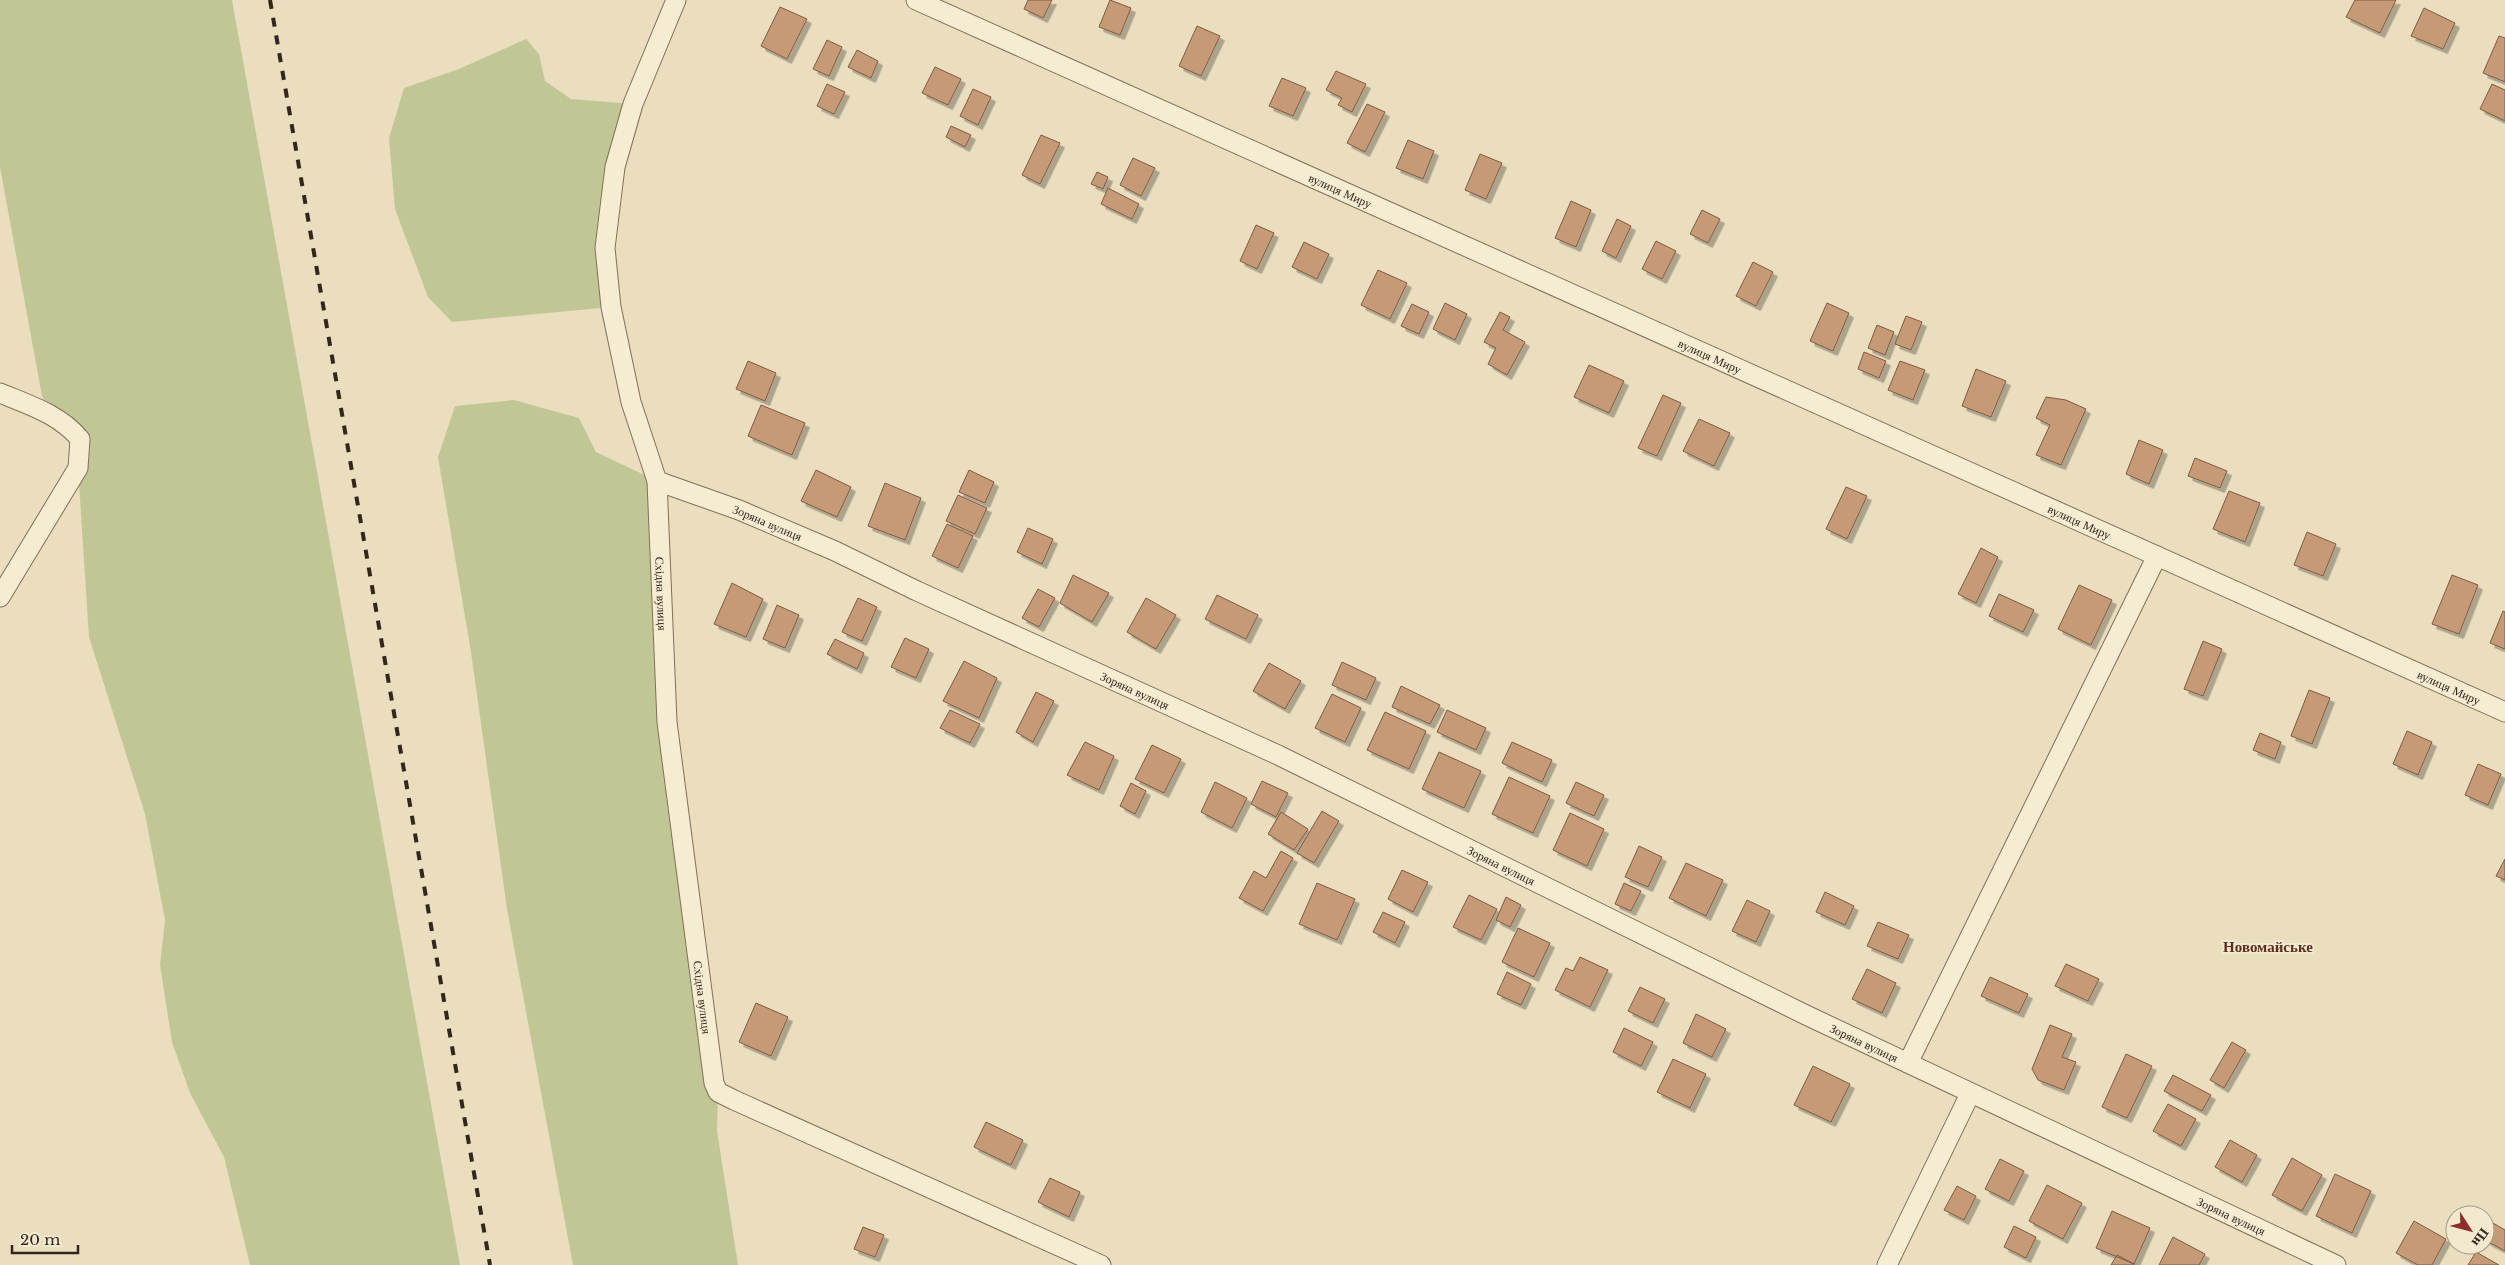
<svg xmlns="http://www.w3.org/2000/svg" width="2505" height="1265" viewBox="0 0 2505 1265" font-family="'Libre Baskerville',serif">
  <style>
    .green { fill: #c0c794 }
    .building { fill: #c69a77; stroke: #7f5a40; filter: url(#shadow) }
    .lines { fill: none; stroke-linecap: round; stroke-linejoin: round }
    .street-casing { stroke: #826f59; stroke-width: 21 }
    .street { stroke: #f6ecd2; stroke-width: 19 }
    .rail { stroke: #32271c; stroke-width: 4; stroke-dasharray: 9 9; stroke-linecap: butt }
    .labels { text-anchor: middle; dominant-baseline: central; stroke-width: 4; stroke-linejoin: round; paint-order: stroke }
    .street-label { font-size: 12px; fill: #32271c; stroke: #f2e9ce }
    .quarter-label { font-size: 15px; font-weight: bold; fill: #5c2d1f; stroke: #f2e9ce }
  </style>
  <defs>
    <filter id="shadow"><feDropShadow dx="4.5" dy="4.5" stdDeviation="0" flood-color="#0004"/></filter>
  </defs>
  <rect width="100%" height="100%" fill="#eadebf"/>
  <path class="green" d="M 0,0 L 232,0 L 460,1265 L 250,1265 L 224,1157 L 190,1093 L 172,1042 L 160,965 L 165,920 L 145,814 L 89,637 L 78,468 L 80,439 L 49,414 L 42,396 L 0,167 Z
    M 526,39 L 539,54 L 545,81 L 571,99 L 633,104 L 615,167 L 611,307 L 452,322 L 428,297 L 395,209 L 389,138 L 404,88 L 459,69 Z
    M 514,400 L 579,418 L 596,452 L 657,481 L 667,722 L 718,1092 L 717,1131 L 738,1265 L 573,1265 L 507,909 L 471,652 L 438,457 L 455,406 Z"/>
  <path class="building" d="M 1028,0 L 1052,0 L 1043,18 L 1024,9 Z
    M 1110,0 L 1131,8 L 1120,35 L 1099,27 Z
    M 2355,0 L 2396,0 L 2380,33 L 2346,17 Z
    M 780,7 L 807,19 L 787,59 L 761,46 Z
    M 2424,8 L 2455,23 L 2443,49 L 2411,36 Z
    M 1197,26 L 1220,36 L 1201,76 L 1179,66 Z
    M 2499,36 L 2505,38 L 2505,82 L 2483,73 Z
    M 827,40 L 842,47 L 829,76 L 813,69 Z
    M 857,50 L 878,61 L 871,78 L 848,67 Z
    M 935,67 L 961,79 L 948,105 L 922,93 Z
    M 1336,71 L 1366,84 L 1352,112 L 1338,105 L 1342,98 L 1326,90 Z
    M 1282,78 L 1306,88 L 1293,116 L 1269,106 Z
    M 827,84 L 845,92 L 834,114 L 817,106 Z
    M 2492,84 L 2505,90 L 2505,121 L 2480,109 Z
    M 973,89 L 991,97 L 978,125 L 960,116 Z
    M 1367,104 L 1385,112 L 1365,152 L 1347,143 Z
    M 951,126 L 971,135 L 965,147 L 946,137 Z
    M 1041,135 L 1060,143 L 1040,184 L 1022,175 Z
    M 1408,140 L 1434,151 L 1423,179 L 1396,168 Z
    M 1480,154 L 1502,163 L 1486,199 L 1465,190 Z
    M 1133,158 L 1155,168 L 1141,196 L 1120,185 Z
    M 1097,172 L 1108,177 L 1103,189 L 1091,184 Z
    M 1108,188 L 1139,204 L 1132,219 L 1101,204 Z
    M 1571,201 L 1591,210 L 1576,247 L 1555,238 Z
    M 1702,210 L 1720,219 L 1708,243 L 1690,234 Z
    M 1617,219 L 1631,226 L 1616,258 L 1602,251 Z
    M 1256,225 L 1274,233 L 1257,269 L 1240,261 Z
    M 1656,241 L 1676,251 L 1662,279 L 1642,269 Z
    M 1304,242 L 1329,254 L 1317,279 L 1292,267 Z
    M 1753,262 L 1773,272 L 1756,306 L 1736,296 Z
    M 1378,270 L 1407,283 L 1390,319 L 1361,305 Z
    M 1445,303 L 1467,314 L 1455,340 L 1433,329 Z
    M 1827,303 L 1849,313 L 1833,351 L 1810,341 Z
    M 1412,304 L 1429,312 L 1419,334 L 1401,326 Z
    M 1500,312 L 1510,317 L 1503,330 L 1525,342 L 1507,375 L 1488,364 L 1496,348 L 1484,342 Z
    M 1906,316 L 1922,322 L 1911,350 L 1895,344 Z
    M 1877,325 L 1894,332 L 1885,355 L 1868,348 Z
    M 1864,352 L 1886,361 L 1879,378 L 1858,369 Z
    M 748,361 L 776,373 L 765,401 L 736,389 Z
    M 1900,361 L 1925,370 L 1913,400 L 1888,390 Z
    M 1589,365 L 1624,381 L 1609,413 L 1574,397 Z
    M 1976,369 L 2006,381 L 1991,417 L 1962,406 Z
    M 1663,395 L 1681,403 L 1657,456 L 1638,448 Z
    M 2046,397 L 2066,400 L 2086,409 L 2061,465 L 2036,455 L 2050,425 L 2036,418 Z
    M 761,405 L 805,423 L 792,455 L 748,436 Z
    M 1699,419 L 1730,433 L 1714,466 L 1683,451 Z
    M 2139,440 L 2163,450 L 2149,484 L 2126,474 Z
    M 2195,458 L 2227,471 L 2220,488 L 2188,476 Z
    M 816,470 L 851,487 L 837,517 L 801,501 Z
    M 969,470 L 994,482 L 985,503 L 959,492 Z
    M 885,483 L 921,498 L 905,540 L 868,526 Z
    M 1846,487 L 1867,496 L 1847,539 L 1826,529 Z
    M 2229,491 L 2260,503 L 2245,542 L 2213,529 Z
    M 958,495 L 987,508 L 975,534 L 946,521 Z
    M 947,524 L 973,536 L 958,568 L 932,556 Z
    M 1028,528 L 1053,539 L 1042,564 L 1017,552 Z
    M 2307,532 L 2336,544 L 2323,576 L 2294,565 Z
    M 1981,548 L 1998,557 L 1976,603 L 1958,594 Z
    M 1073,575 L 1109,593 L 1092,622 L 1060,603 Z
    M 2452,575 L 2478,585 L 2459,634 L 2432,624 Z
    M 732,583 L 763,599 L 746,637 L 714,624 Z
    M 2079,585 L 2112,600 L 2091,645 L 2058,629 Z
    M 1038,589 L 1055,598 L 1039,627 L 1022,618 Z
    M 1999,594 L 2034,610 L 2023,632 L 1989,616 Z
    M 1217,595 L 1258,615 L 1246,639 L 1205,619 Z
    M 858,598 L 877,607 L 862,641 L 842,632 Z
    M 1146,598 L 1176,615 L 1156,649 L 1127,632 Z
    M 777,605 L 799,615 L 785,648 L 763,639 Z
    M 2503,611 L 2505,612 L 2505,649 L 2490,643 Z
    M 905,638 L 929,649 L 916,678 L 891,667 Z
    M 835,639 L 864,653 L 857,669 L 827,654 Z
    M 2203,641 L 2222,649 L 2203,696 L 2184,689 Z
    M 964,661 L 997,678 L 979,718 L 943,701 Z
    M 1342,662 L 1376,678 L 1366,700 L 1332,685 Z
    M 1269,663 L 1301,681 L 1285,709 L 1253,691 Z
    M 1401,686 L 1440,705 L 1430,724 L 1392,707 Z
    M 2309,690 L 2330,698 L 2312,744 L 2291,736 Z
    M 1036,692 L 1054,701 L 1033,742 L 1016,732 Z
    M 1332,694 L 1361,708 L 1345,742 L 1315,728 Z
    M 950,710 L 980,724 L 970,743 L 940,728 Z
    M 1447,710 L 1486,728 L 1476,750 L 1437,732 Z
    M 1385,712 L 1426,731 L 1409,769 L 1367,750 Z
    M 2407,731 L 2432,742 L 2418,775 L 2393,764 Z
    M 2260,733 L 2281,742 L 2275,759 L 2253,750 Z
    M 1085,742 L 1114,756 L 1099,790 L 1067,775 Z
    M 1512,742 L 1552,760 L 1542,782 L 1502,763 Z
    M 1152,745 L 1181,759 L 1164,793 L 1135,779 Z
    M 1439,752 L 1481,771 L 1464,808 L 1422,789 Z
    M 2478,764 L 2501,774 L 2488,805 L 2465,795 Z
    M 1509,777 L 1550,796 L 1533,833 L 1492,814 Z
    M 1262,781 L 1288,793 L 1276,817 L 1251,804 Z
    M 1215,782 L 1247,798 L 1232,828 L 1201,812 Z
    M 1576,782 L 1604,795 L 1594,816 L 1566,803 Z
    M 1131,783 L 1146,791 L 1135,814 L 1120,806 Z
    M 1322,811 L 1339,821 L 1314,863 L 1297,853 Z
    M 1281,812 L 1308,829 L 1294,850 L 1268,834 Z
    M 1570,813 L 1604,829 L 1587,866 L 1553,850 Z
    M 1639,846 L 1662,857 L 1648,887 L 1625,877 Z
    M 1281,851 L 1293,858 L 1263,911 L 1239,898 L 1254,871 L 1266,878 Z
    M 2505,859 L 2505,880 L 2496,876 Z
    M 1686,863 L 1723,880 L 1706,916 L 1669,898 Z
    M 1402,870 L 1428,882 L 1413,912 L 1388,899 Z
    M 1317,883 L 1355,899 L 1337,940 L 1299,924 Z
    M 1624,883 L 1641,891 L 1631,911 L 1615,904 Z
    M 1825,892 L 1854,906 L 1845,925 L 1816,912 Z
    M 1469,895 L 1497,909 L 1481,940 L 1453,927 Z
    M 1506,897 L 1521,905 L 1510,927 L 1496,920 Z
    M 1747,900 L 1770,911 L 1756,942 L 1732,931 Z
    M 1383,912 L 1405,922 L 1395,943 L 1373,932 Z
    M 1878,922 L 1909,935 L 1898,959 L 1867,946 Z
    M 1518,928 L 1550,943 L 1534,977 L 1502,962 Z
    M 1580,957 L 1608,970 L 1590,1007 L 1555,990 L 1566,968 L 1573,971 Z
    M 2066,964 L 2099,979 L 2088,1001 L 2055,986 Z
    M 1867,969 L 1896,983 L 1882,1013 L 1852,999 Z
    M 1507,972 L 1531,984 L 1521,1005 L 1497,994 Z
    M 1990,977 L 2028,994 L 2019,1013 L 1981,996 Z
    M 1640,987 L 1665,999 L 1653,1023 L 1628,1011 Z
    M 756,1003 L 788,1017 L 771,1056 L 739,1042 Z
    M 1696,1014 L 1726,1029 L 1712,1057 L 1683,1043 Z
    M 2050,1025 L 2072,1034 L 2062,1057 L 2076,1062 L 2064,1090 L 2038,1080 L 2032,1069 Z
    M 1624,1028 L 1653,1042 L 1641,1066 L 1613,1052 Z
    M 2232,1042 L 2246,1050 L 2224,1088 L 2210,1080 Z
    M 2126,1054 L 2152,1066 L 2127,1118 L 2102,1107 Z
    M 1673,1059 L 1706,1074 L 1690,1108 L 1657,1092 Z
    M 1813,1066 L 1850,1084 L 1831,1122 L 1794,1105 Z
    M 2173,1075 L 2211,1095 L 2202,1111 L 2164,1091 Z
    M 2168,1104 L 2196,1119 L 2181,1146 L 2153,1131 Z
    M 986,1122 L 1023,1140 L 1011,1165 L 974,1147 Z
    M 2230,1140 L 2257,1155 L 2242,1182 L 2215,1167 Z
    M 2292,1158 L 2322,1175 L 2302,1211 L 2272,1195 Z
    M 2000,1159 L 2024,1171 L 2009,1201 L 1985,1189 Z
    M 2335,1174 L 2371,1191 L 2352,1233 L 2316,1216 Z
    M 1050,1178 L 1080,1192 L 1069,1217 L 1038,1202 Z
    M 2047,1185 L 2082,1203 L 2063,1239 L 2029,1221 Z
    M 1957,1186 L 1976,1196 L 1964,1220 L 1944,1210 Z
    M 2112,1211 L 2150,1228 L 2134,1264 L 2096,1248 Z
    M 2414,1221 L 2446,1239 L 2432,1265 L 2418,1265 L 2396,1253 Z
    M 2493,1223 L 2505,1230 L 2505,1251 L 2485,1240 Z
    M 2014,1226 L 2036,1237 L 2026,1258 L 2004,1247 Z
    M 863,1227 L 884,1235 L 875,1257 L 854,1249 Z
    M 2173,1237 L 2205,1254 L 2199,1265 L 2159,1265 Z
    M 2476,1252 L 2499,1265 L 2468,1265 Z
    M 2117,1255 L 2134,1264 L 2134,1265 L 2111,1265 Z"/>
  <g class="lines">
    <defs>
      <g id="street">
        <path id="s1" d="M 676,0 L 633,104 L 615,167 L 605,248 L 611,307 L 631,402 L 657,481 L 667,722 L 714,1083 L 718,1092 L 734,1100 L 1101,1265"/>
        <path id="s2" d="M 916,0 L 2505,712"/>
        <path d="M 0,393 C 29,405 59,414 80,439 L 78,468 L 0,597"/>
        <path id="s3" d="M 657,481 L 739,510 L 835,551 L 917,591 L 1278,755 L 1806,1015 L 2336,1265"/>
        <path d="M 1908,1063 L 2157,556"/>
        <path d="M 1887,1265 L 1970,1094"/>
      </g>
    </defs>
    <use href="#street" class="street-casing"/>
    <use href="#street" class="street"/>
    <path class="rail" d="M 270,0 L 490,1265"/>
  </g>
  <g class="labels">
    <g class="street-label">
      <text stroke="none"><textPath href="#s2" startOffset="465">вулиця Миру</textPath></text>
      <text stroke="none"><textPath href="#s2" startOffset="870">вулиця Миру</textPath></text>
      <text stroke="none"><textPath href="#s2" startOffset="1275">вулиця Миру</textPath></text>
      <text stroke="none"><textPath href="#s3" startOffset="118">Зоряна вулиця</textPath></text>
      <text stroke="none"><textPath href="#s1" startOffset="612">Східна вулиця</textPath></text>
      <text stroke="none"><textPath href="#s2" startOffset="1680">вулиця Миру</textPath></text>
      <text stroke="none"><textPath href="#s3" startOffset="522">Зоряна вулиця</textPath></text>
      <text stroke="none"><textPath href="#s3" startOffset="928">Зоряна вулиця</textPath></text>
      <text stroke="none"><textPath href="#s1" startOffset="1018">Східна вулиця</textPath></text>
      <text stroke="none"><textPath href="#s3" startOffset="1332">Зоряна вулиця</textPath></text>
      <text stroke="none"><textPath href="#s3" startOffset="1738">Зоряна вулиця</textPath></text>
    </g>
    <g class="quarter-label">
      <text x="2268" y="946">Новомайське</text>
    </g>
  </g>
  <g transform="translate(2470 1230) rotate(126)"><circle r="24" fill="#f2e9ce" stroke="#a59b87"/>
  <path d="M0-4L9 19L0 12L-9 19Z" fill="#8d2e2d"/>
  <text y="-8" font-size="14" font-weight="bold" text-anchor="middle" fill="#32271c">Пн</text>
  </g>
  <path d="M12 1245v8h66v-8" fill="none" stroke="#32271c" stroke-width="2.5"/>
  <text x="20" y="1245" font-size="15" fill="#32271c" stroke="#f2e9ce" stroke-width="4" paint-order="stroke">20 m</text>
</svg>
